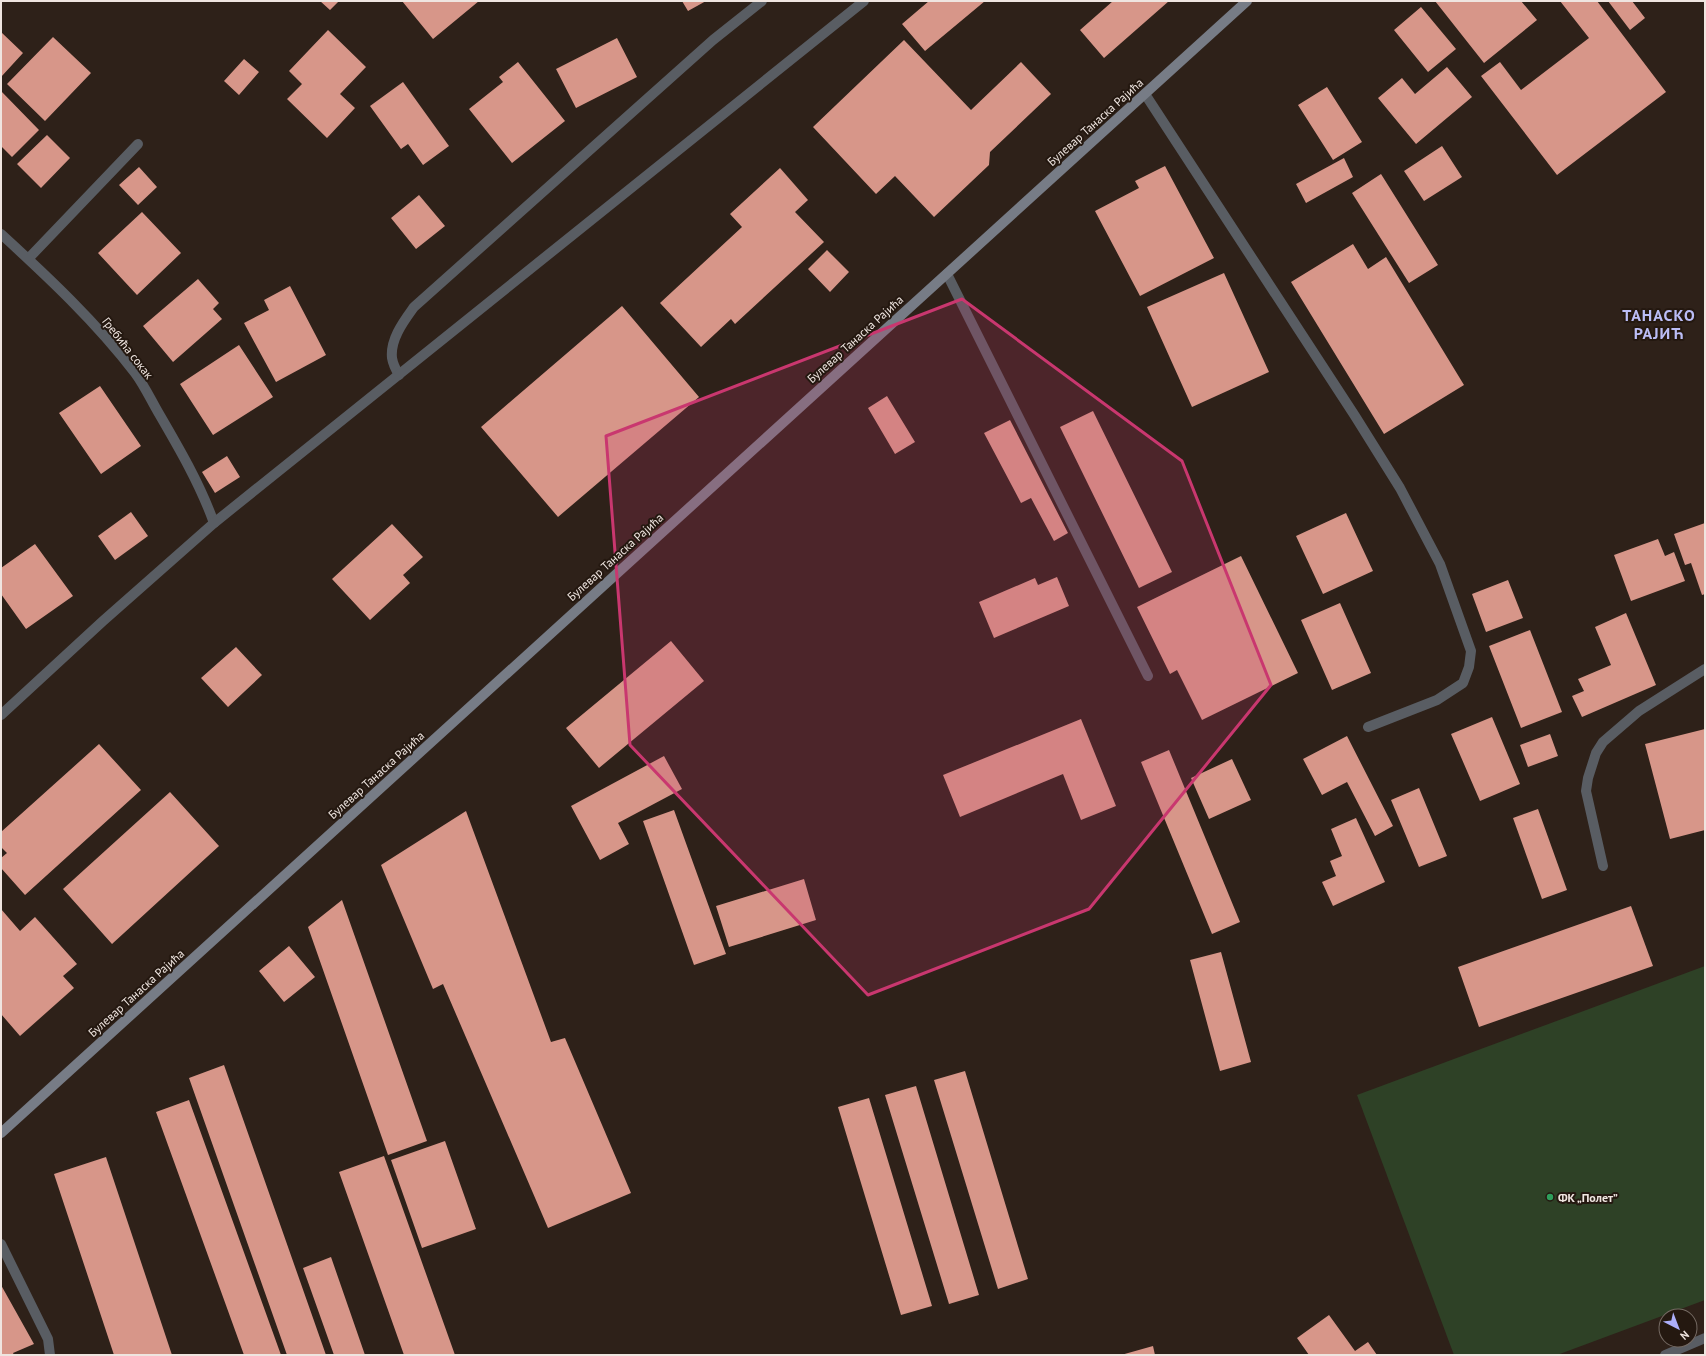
<svg xmlns="http://www.w3.org/2000/svg" width="1706" height="1356" viewBox="0 0 1706 1356" font-family="'PT Sans',sans-serif">
  <style>
    .green { fill: #2e4126 }
    .building { fill: #d79689 }
    .lines { fill: none; stroke-linecap: round; stroke-linejoin: round }
    .service { stroke: #595d63; stroke-width: 10 }
    .minor { stroke: #595d63; stroke-width: 10 }
    .tertiary { stroke: #595d63; stroke-width: 10 }
    .secondary { stroke: #777c86; stroke-width: 10 }
    .marked { fill: #c9376f; fill-opacity: 0.2; stroke: #c9376f; stroke-width: 3; stroke-linejoin: round }
    .leisure-dot { fill: #2e9e5b; stroke: #241810; stroke-width: 1.5 }
    .labels { text-anchor: middle; dominant-baseline: central; stroke-width: 4; stroke-linejoin: round; paint-order: stroke }
    .street-label { font-size: 12px; fill: #efe5e0; stroke: #241810 }
    .poi-label { font-size: 12px; font-weight: bold; fill: #efe5e0; stroke: #241810; text-anchor: start }
    .district-label { font-size: 16px; font-weight: bold; letter-spacing: 1px; fill: #bbbdf6; stroke: #241810 }
  </style>
  <rect width="100%" height="100%" fill="#2e2119"/>
  <path class="green" d="M 1705,966 L 1705,1300 L 1557,1355 L 1454,1355 L 1357,1095 Z"/>
  <path class="building" d="M 320,1 L 339,1 L 330,10 Z
    M 402,1 L 479,1 L 433,39 Z
    M 682,1 L 706,1 L 688,11 Z
    M 929,1 L 985,1 L 925,51 L 902,24 Z
    M 1113,1 L 1169,1 L 1104,58 L 1080,30 Z
    M 1435,1 L 1521,1 L 1537,20 L 1484,63 Z
    M 1560,1 L 1597,1 L 1666,92 L 1557,175 L 1481,76 L 1500,62 L 1521,90 L 1589,38 Z
    M 1608,1 L 1632,1 L 1645,18 L 1630,30 Z
    M 1421,7 L 1456,49 L 1428,72 L 1394,30 Z
    M 328,30 L 366,67 L 340,94 L 355,108 L 327,138 L 287,99 L 302,84 L 289,71 Z
    M 1,32 L 23,53 L 1,77 Z
    M 53,37 L 91,73 L 45,121 L 7,84 Z
    M 617,38 L 637,77 L 576,108 L 556,69 Z
    M 904,40 L 971,110 L 1021,62 L 1051,94 L 990,152 L 989,165 L 934,217 L 895,176 L 876,194 L 813,127 Z
    M 244,59 L 259,72 L 239,95 L 224,81 Z
    M 518,62 L 565,121 L 512,163 L 469,109 L 503,82 L 499,77 Z
    M 1447,67 L 1472,97 L 1416,144 L 1378,98 L 1402,78 L 1415,94 Z
    M 403,82 L 449,146 L 423,165 L 408,144 L 401,149 L 370,106 Z
    M 1327,87 L 1362,142 L 1333,160 L 1298,105 Z
    M 1,91 L 39,130 L 12,157 L 1,146 Z
    M 47,135 L 70,158 L 41,188 L 17,164 Z
    M 1442,146 L 1462,177 L 1424,201 L 1404,171 Z
    M 1344,158 L 1353,177 L 1306,203 L 1296,184 Z
    M 1165,166 L 1214,258 L 1140,296 L 1095,211 L 1139,188 L 1135,181 Z
    M 139,167 L 157,187 L 138,205 L 119,185 Z
    M 780,168 L 808,200 L 795,212 L 824,242 L 735,324 L 731,319 L 701,347 L 660,303 L 742,227 L 730,214 Z
    M 1381,174 L 1438,265 L 1409,283 L 1352,193 Z
    M 419,195 L 445,226 L 416,249 L 391,218 Z
    M 142,212 L 181,253 L 137,295 L 98,253 Z
    M 1353,244 L 1368,269 L 1386,257 L 1464,385 L 1384,434 L 1291,282 Z
    M 827,250 L 849,272 L 830,292 L 808,269 Z
    M 1224,273 L 1269,372 L 1192,407 L 1147,307 Z
    M 198,279 L 219,303 L 213,309 L 222,319 L 173,362 L 143,326 Z
    M 290,286 L 326,355 L 276,382 L 244,323 L 269,310 L 264,300 Z
    M 622,306 L 699,397 L 558,517 L 481,427 Z
    M 239,345 L 273,397 L 213,435 L 180,384 Z
    M 100,386 L 141,446 L 101,474 L 59,413 Z
    M 887,396 L 915,442 L 895,454 L 868,408 Z
    M 1093,411 L 1172,572 L 1139,588 L 1060,427 Z
    M 1010,420 L 1068,533 L 1054,541 L 1031,498 L 1021,503 L 984,433 Z
    M 227,456 L 240,477 L 215,493 L 202,472 Z
    M 131,512 L 148,536 L 115,560 L 98,536 Z
    M 1346,513 L 1373,571 L 1323,594 L 1296,536 Z
    M 1705,523 L 1705,594 L 1702,595 L 1691,563 L 1685,565 L 1674,534 Z
    M 392,524 L 423,557 L 403,575 L 410,583 L 370,620 L 332,579 Z
    M 1658,539 L 1665,556 L 1674,552 L 1685,581 L 1631,601 L 1614,555 Z
    M 35,544 L 73,596 L 26,629 L 1,594 L 1,568 Z
    M 1241,556 L 1298,673 L 1202,720 L 1177,670 L 1170,674 L 1137,607 Z
    M 1057,577 L 1069,606 L 994,638 L 979,602 L 1035,578 L 1038,585 Z
    M 1508,580 L 1523,618 L 1486,632 L 1472,594 Z
    M 1340,603 L 1371,673 L 1332,690 L 1301,620 Z
    M 1626,613 L 1656,685 L 1582,717 L 1572,696 L 1584,691 L 1578,679 L 1611,665 L 1595,627 Z
    M 1530,630 L 1562,712 L 1521,728 L 1489,646 Z
    M 671,641 L 704,681 L 599,768 L 566,728 Z
    M 236,647 L 262,675 L 228,707 L 201,678 Z
    M 1492,717 L 1520,784 L 1480,801 L 1451,734 Z
    M 1081,719 L 1116,806 L 1081,820 L 1063,774 L 960,817 L 943,775 Z
    M 1705,729 L 1705,830 L 1670,839 L 1645,744 Z
    M 1550,734 L 1558,756 L 1528,767 L 1520,745 Z
    M 1347,736 L 1393,826 L 1375,836 L 1347,782 L 1322,795 L 1303,759 Z
    M 99,744 L 141,790 L 25,895 L 1,868 L 1,858 L 7,853 L 1,847 L 1,832 Z
    M 1169,750 L 1240,922 L 1212,934 L 1141,762 Z
    M 664,756 L 682,789 L 618,823 L 629,844 L 600,860 L 571,806 Z
    M 1232,759 L 1251,800 L 1209,819 L 1191,778 Z
    M 1419,788 L 1447,856 L 1419,867 L 1391,800 Z
    M 170,792 L 219,846 L 112,944 L 63,889 Z
    M 1538,809 L 1567,890 L 1542,899 L 1513,818 Z
    M 674,810 L 726,954 L 694,965 L 643,821 Z
    M 466,811 L 551,1042 L 565,1038 L 631,1193 L 548,1228 L 443,984 L 433,989 L 381,865 Z
    M 1356,818 L 1385,882 L 1333,906 L 1322,882 L 1336,876 L 1330,861 L 1342,856 L 1331,829 Z
    M 804,879 L 816,920 L 729,947 L 716,906 Z
    M 342,900 L 427,1141 L 388,1155 L 308,927 Z
    M 1631,906 L 1653,966 L 1479,1027 L 1458,967 Z
    M 1,909 L 20,931 L 35,917 L 77,964 L 63,976 L 74,988 L 20,1036 L 1,1014 Z
    M 289,946 L 315,977 L 284,1002 L 259,971 Z
    M 1221,952 L 1251,1062 L 1220,1071 L 1190,960 Z
    M 224,1065 L 326,1355 L 287,1355 L 189,1078 Z
    M 965,1071 L 1028,1279 L 998,1289 L 934,1080 Z
    M 916,1086 L 979,1295 L 949,1304 L 885,1095 Z
    M 869,1098 L 932,1306 L 901,1315 L 838,1107 Z
    M 189,1100 L 281,1355 L 244,1355 L 156,1112 Z
    M 445,1141 L 476,1229 L 422,1248 L 391,1160 Z
    M 384,1156 L 455,1355 L 404,1355 L 339,1172 Z
    M 106,1157 L 172,1355 L 114,1355 L 54,1174 Z
    M 331,1257 L 365,1355 L 334,1355 L 303,1268 Z
    M 1,1285 L 34,1344 L 13,1353 L 14,1355 L 1,1355 Z
    M 1329,1315 L 1355,1351 L 1368,1342 L 1377,1355 L 1309,1355 L 1297,1338 Z
    M 1153,1346 L 1155,1355 L 1121,1355 Z"/>
  <g class="lines">
    <path class="service" d="M 1145,94 L 1355,416 L 1400,488 L 1440,564 L 1471,651 L 1469,667 L 1463,683 L 1437,700 L 1368,727
      M 947,274 L 1148,676
      M 399,375 C 396,370 393,364 392,358 C 390,339 404,321 414,307 L 713,40 L 762,1
      M 1,1244 L 48,1339 L 50,1355"/>
    <path class="minor" d="M 1,234 C 48,277 96,322 135,373 C 144,385 151,400 158,412 C 179,448 200,484 214,523
      M 28,259 L 138,144
      M 1603,866 L 1586,791 L 1588,778 L 1596,753 L 1603,742 L 1639,711 L 1705,669
      M 1665,1355 L 1705,1338"/>
    <path class="tertiary" d="M 1,715 L 103,621 L 214,523 L 864,1"/>
    <path class="secondary" d="M 1,1133 L 1247,1"/>
  </g>
  <path class="marked" d="M 962,299 L 1182,461 L 1271,685 L 1089,909 L 868,995 L 630,745 L 606,436 Z"/>
  <circle class="leisure-dot" cx="1550" cy="1197" r="4"/>
  <g class="labels">
    <g class="street-label">
      <text transform="translate(1095 122) rotate(-42)">Булевар Танаска Рајића</text>
      <text transform="translate(855 339) rotate(-42)">Булевар Танаска Рајића</text>
      <text transform="translate(128 348) rotate(52)">Гребића сокак</text>
      <text transform="translate(615 557) rotate(-42)">Булевар Танаска Рајића</text>
      <text transform="translate(376 775) rotate(-42)">Булевар Танаска Рајића</text>
      <text transform="translate(136 993) rotate(-42)">Булевар Танаска Рајића</text>
    </g>
    <g class="poi-label">
      <text x="1558" y="1197">ФК „Полет”</text>
    </g>
    <g class="district-label">
      <text x="1659" y="315">ТАНАСКО<tspan x="1659" dy="18">РАЈИЋ</tspan></text>
    </g>
  </g>
  <rect width="1706" height="1356" fill="none" stroke="#efe5e0" stroke-width="4"/>
  <g transform="translate(1678 1328) rotate(138)"><circle r="19" fill="#241810" stroke="#756a63"/>
  <path d="M0-3L7 15L0 10L-7 15Z" fill="#adaffb"/>
  <text y="-6" font-size="11" font-weight="bold" text-anchor="middle" fill="#efe5e0">N</text>
  </g>
</svg>
